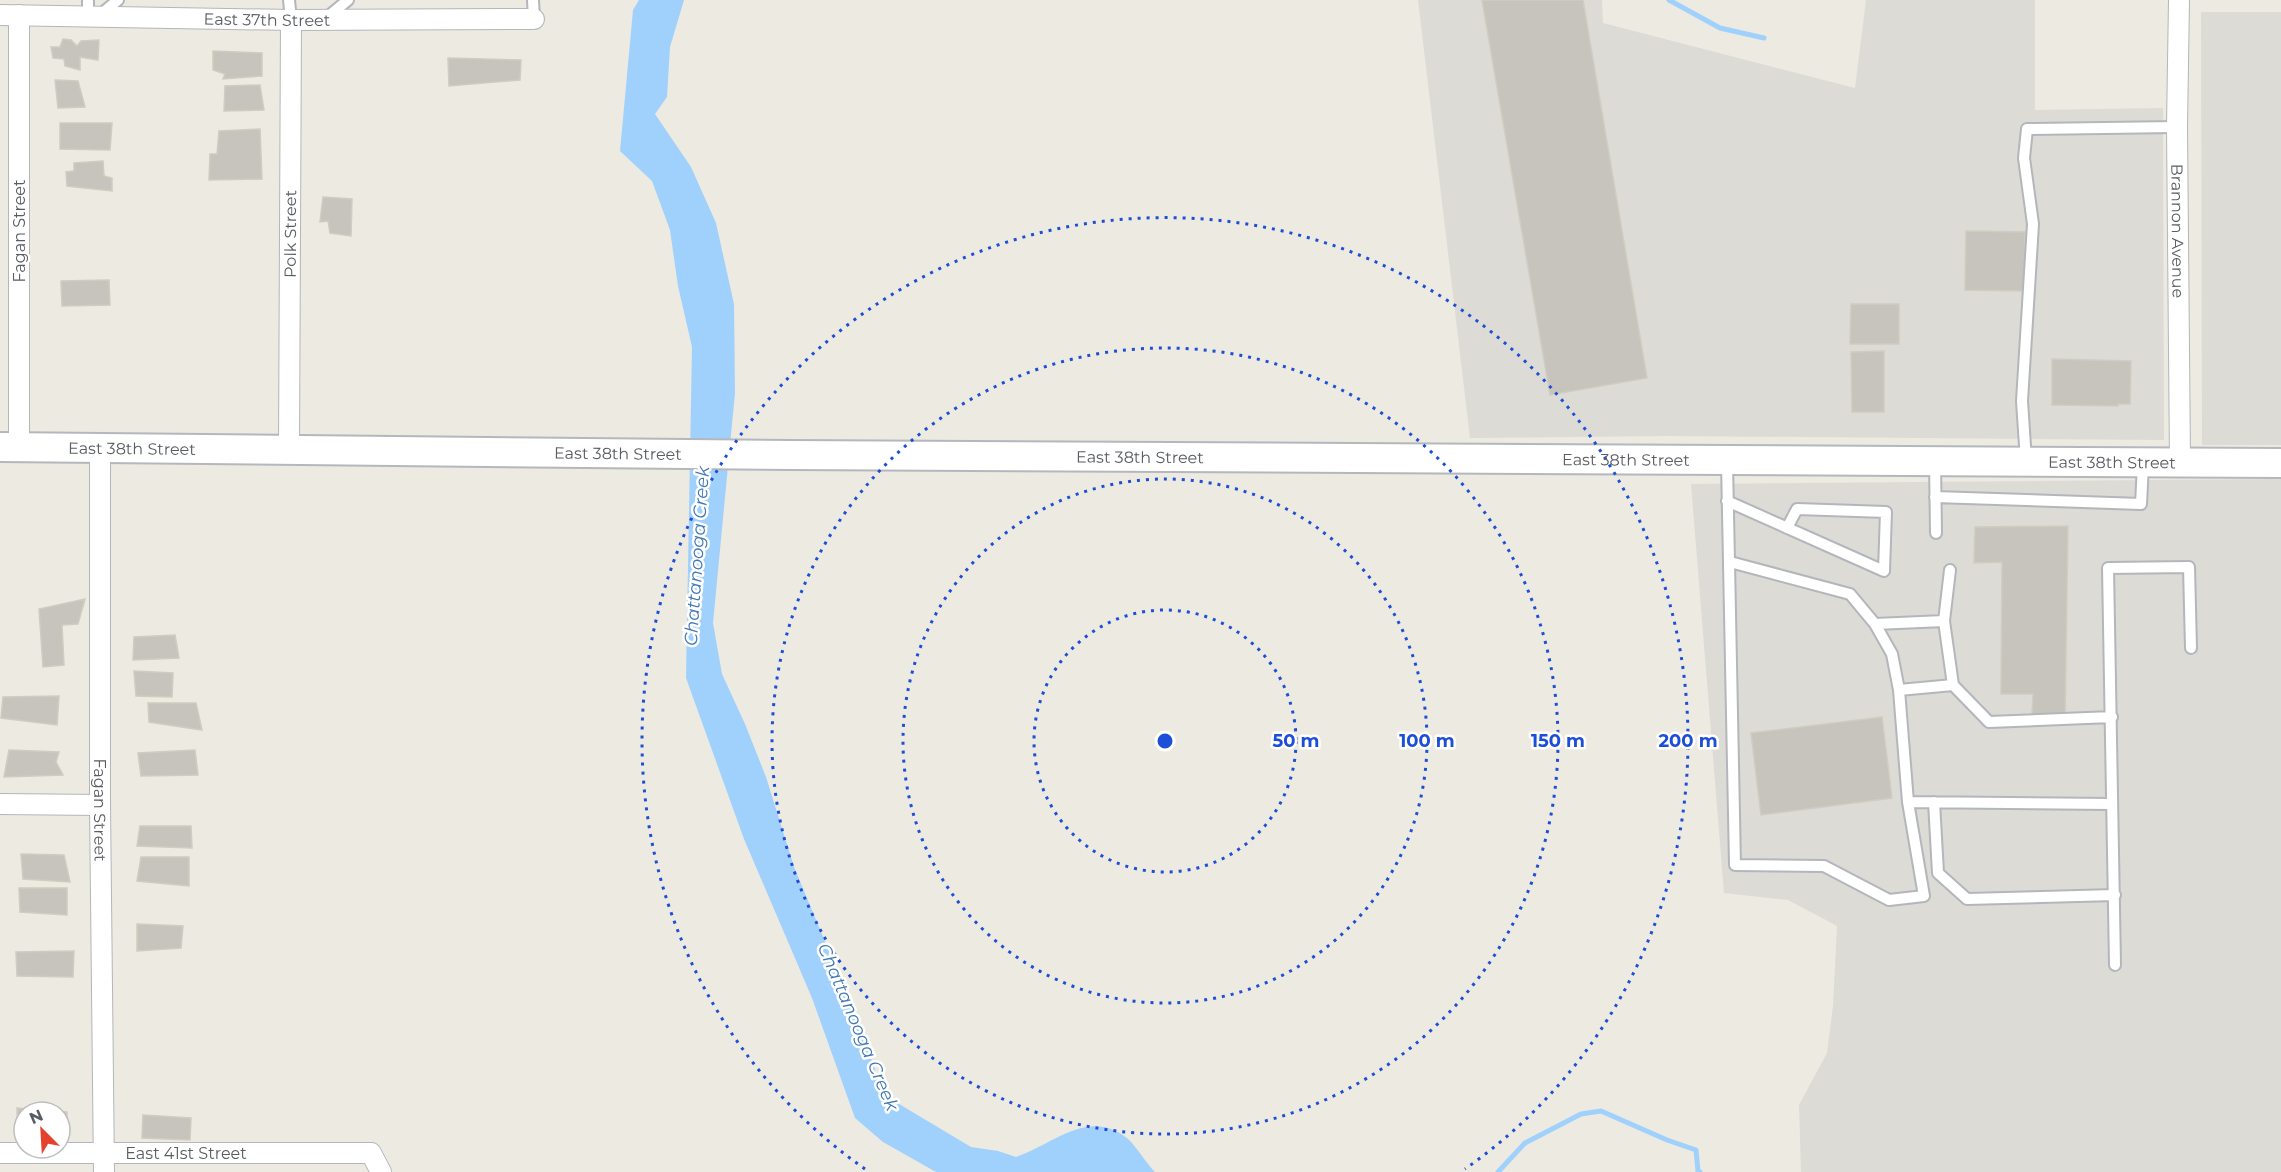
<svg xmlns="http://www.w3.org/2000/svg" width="2281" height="1172" viewBox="0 0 2281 1172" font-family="Montserrat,sans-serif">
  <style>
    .industrial { fill: #dddbd5 }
    .water { fill: #a0d1fd }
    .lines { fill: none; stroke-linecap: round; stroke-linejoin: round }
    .stream { stroke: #a0d1fd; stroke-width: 5 }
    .building { fill: #c7c4be; stroke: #d0ccbf; stroke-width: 1.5 }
    .service-casing { stroke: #b3b6bb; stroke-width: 14 }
    .minor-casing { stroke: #b3b6bb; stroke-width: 22 }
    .secondary-casing { stroke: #b4b7bd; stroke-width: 32 }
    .service { stroke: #fff; stroke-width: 10 }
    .minor { stroke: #fff; stroke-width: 20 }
    .secondary { stroke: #fff; stroke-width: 28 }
    .ring { fill: none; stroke: #1d4ed8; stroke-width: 3; stroke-dasharray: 3 6 }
    .labels { text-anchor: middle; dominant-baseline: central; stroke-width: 5; stroke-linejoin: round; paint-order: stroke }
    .street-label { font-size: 16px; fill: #595d61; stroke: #fff }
    .water-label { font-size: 18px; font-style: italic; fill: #4077b6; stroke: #fff }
    .centre { fill: #1d4ed8; stroke: #fff; stroke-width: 3 }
    .ring-label { font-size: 18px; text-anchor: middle; font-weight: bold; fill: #1d4ed8; stroke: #fff; stroke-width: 5; stroke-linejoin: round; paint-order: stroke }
  </style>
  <rect width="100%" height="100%" fill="#eceae1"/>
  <path class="industrial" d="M 1418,0 L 1602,0 L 1603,23 L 1855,88 L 1866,0 L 2035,0 L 2035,110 L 2163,108 L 2164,440 L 1670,436 L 1470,438 Z
    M 2201,12 L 2281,12 L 2281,445 L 2202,445 Z
    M 2281,479 L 2281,1172 L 1801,1172 L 1799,1105 L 1827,1053 L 1833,1006 L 1837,926 L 1788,900 L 1724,893 L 1691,484 Z"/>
  <path class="water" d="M 639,0 L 684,0 L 670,47 L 667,97 L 655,114 L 691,167 L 716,223 L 734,304 L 735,393 L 713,623 L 722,674 L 745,724 L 766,777 L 794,867 L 856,1016 L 884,1095 L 971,1147 L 998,1151 L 1016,1157 C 1054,1144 1089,1107 1128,1139 C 1135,1145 1147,1164 1155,1172 L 936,1172 L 883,1142 L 855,1118 L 812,998 L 744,839 L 686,678 L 692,347 L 678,286 L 670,230 L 652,181 L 620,151 L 633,10 Z"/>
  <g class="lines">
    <path class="stream" d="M 1669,0 L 1720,28 L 1764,38
      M 1498,1172 L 1525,1143 L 1581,1114 L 1601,1111 L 1667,1140 L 1696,1150 L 1698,1171 L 1700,1172"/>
  </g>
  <path class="building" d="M 1482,0 L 1583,0 L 1647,378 L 1550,395 Z
    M 63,39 L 71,40 L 77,46 L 81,41 L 99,40 L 98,60 L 80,57 L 80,70 L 65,66 L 64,59 L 53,58 L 51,47 L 60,47 Z
    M 213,51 L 262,53 L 262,76 L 223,79 L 225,74 L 213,70 Z
    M 448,58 L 521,60 L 520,80 L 449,86 Z
    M 55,80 L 78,81 L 85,107 L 58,108 Z
    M 260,85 L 264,110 L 224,111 L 225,86 Z
    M 60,123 L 112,123 L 110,150 L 60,149 Z
    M 260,129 L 262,179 L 209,180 L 210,154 L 217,154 L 219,131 Z
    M 103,161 L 104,176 L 112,178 L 112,191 L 67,186 L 66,172 L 74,171 L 74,163 Z
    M 323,197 L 352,199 L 351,236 L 330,233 L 328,221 L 320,222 Z
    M 1966,231 L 2025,232 L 2024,291 L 1965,290 Z
    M 109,280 L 110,305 L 62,306 L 61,281 Z
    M 1851,304 L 1899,304 L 1899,344 L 1850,344 Z
    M 1884,351 L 1884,412 L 1852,412 L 1851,352 Z
    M 2052,359 L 2131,361 L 2130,404 L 2118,404 L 2118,406 L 2052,405 Z
    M 2068,526 L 2065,716 L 2032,714 L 2033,694 L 2001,694 L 2002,562 L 1974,563 L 1975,527 Z
    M 85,599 L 78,624 L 62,625 L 64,665 L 43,667 L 39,609 Z
    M 175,635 L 179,658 L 133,660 L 134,637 Z
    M 134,671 L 173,673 L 172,697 L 136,696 Z
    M 59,696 L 57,725 L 1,718 L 3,697 Z
    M 148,703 L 196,703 L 202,730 L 149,722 Z
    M 1882,717 L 1892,798 L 1761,815 L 1751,733 Z
    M 9,750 L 59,752 L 56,762 L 63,775 L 4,777 Z
    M 195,750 L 198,775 L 141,776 L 138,753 Z
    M 140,826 L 191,826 L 192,848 L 137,846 Z
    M 21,854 L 64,855 L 70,882 L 23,879 Z
    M 141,857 L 189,857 L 189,886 L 137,881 Z
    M 19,888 L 67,888 L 67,915 L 20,912 Z
    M 137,924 L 183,926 L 181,948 L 137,951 Z
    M 74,951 L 73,977 L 17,976 L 16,952 Z
    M 17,1108 L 67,1112 L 67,1141 L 60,1140 L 60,1112 L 24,1112 L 24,1136 L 18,1136 Z
    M 143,1115 L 191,1118 L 190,1140 L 142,1138 Z"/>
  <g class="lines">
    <defs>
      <path id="service" d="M 289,0 L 291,20
        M 533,0 L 534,19
        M 100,15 L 118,0
        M 88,17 L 88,0
        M 325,19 L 348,0
        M 1935,461 L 1936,533
        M 2026,461 L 2022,401 L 2033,224 L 2024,158 L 2027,129 L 2177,127
        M 1727,462 L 1735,865 L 1824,866 L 1889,900 L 1924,896 L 1908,802 L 1899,690 L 1892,654 L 1875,624 L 1850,594 L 1730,562
        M 1935,497 L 2141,504 L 2143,465
        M 1727,501 L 1884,571 L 1886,512 L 1797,509 L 1787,528
        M 1944,621 L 1953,685
        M 1875,624 L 1944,621 L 1950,570
        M 1899,690 L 1953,685 L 1989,722 L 2112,717
        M 1908,802 L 2111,804
        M 1934,802 L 1938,873 L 1967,899 L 2115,895
        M 2115,965 L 2108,568 L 2189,567 L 2191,648"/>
      <g id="minor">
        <path id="s1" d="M 2179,0 L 2177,127 L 2180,462"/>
        <path id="s2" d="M 0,15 L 291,20 L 534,19"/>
        <path d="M 19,447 L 19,15"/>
        <path id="s3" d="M 100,447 L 100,805 L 104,1172"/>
        <path id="s4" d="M 289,448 L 291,20"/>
        <path d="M 0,804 L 100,805"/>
        <path id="s5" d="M 0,1153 L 371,1153 L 381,1172"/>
      </g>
      <g id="secondary">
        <path id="s6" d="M 0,447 L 790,455 L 2281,463"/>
      </g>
    </defs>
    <use href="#service" class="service-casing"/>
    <use href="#minor" class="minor-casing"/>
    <use href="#secondary" class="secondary-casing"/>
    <use href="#service" class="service"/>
    <use href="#minor" class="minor"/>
    <use href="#secondary" class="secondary"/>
  </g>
  <g class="ring">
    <circle cx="1165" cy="741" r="131"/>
    <circle cx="1165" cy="741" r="262"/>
    <circle cx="1165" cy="741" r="393"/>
    <path d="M865 1169A523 523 0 1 1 1465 1169"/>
  </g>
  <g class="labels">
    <g class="street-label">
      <text stroke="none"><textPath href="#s2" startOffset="267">East 37th Street</textPath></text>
      <text transform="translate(19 231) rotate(-90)">Fagan Street</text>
      <text stroke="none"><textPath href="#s1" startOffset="231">Brannon Avenue</textPath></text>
      <text stroke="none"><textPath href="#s4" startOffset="214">Polk Street</textPath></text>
      <text stroke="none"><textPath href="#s6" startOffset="132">East 38th Street</textPath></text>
      <text stroke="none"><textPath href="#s6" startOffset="618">East 38th Street</textPath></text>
      <text stroke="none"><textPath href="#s6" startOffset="1140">East 38th Street</textPath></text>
      <text stroke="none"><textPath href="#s6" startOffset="1626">East 38th Street</textPath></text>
      <text stroke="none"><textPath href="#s6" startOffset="2112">East 38th Street</textPath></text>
      <text stroke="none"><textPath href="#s3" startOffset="363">Fagan Street</textPath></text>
      <text stroke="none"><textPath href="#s5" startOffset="186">East 41st Street</textPath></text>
    </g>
    <g class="water-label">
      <text transform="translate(697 556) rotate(-86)">Chattanooga Creek</text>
      <text transform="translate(858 1027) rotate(67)">Chattanooga Creek</text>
    </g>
  </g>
  <circle cx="1165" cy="741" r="9" class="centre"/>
  <g class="ring-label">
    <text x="1296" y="747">50 m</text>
    <text x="1427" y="747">100 m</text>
    <text x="1558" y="747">150 m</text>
    <text x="1688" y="747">200 m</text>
  </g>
  <g transform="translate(42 1130) rotate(336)"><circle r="28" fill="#ffffff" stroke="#bdbec0" stroke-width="1.5"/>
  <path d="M0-4.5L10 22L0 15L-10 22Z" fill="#e5422e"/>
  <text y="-9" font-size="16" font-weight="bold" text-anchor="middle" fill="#595d61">N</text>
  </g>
</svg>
